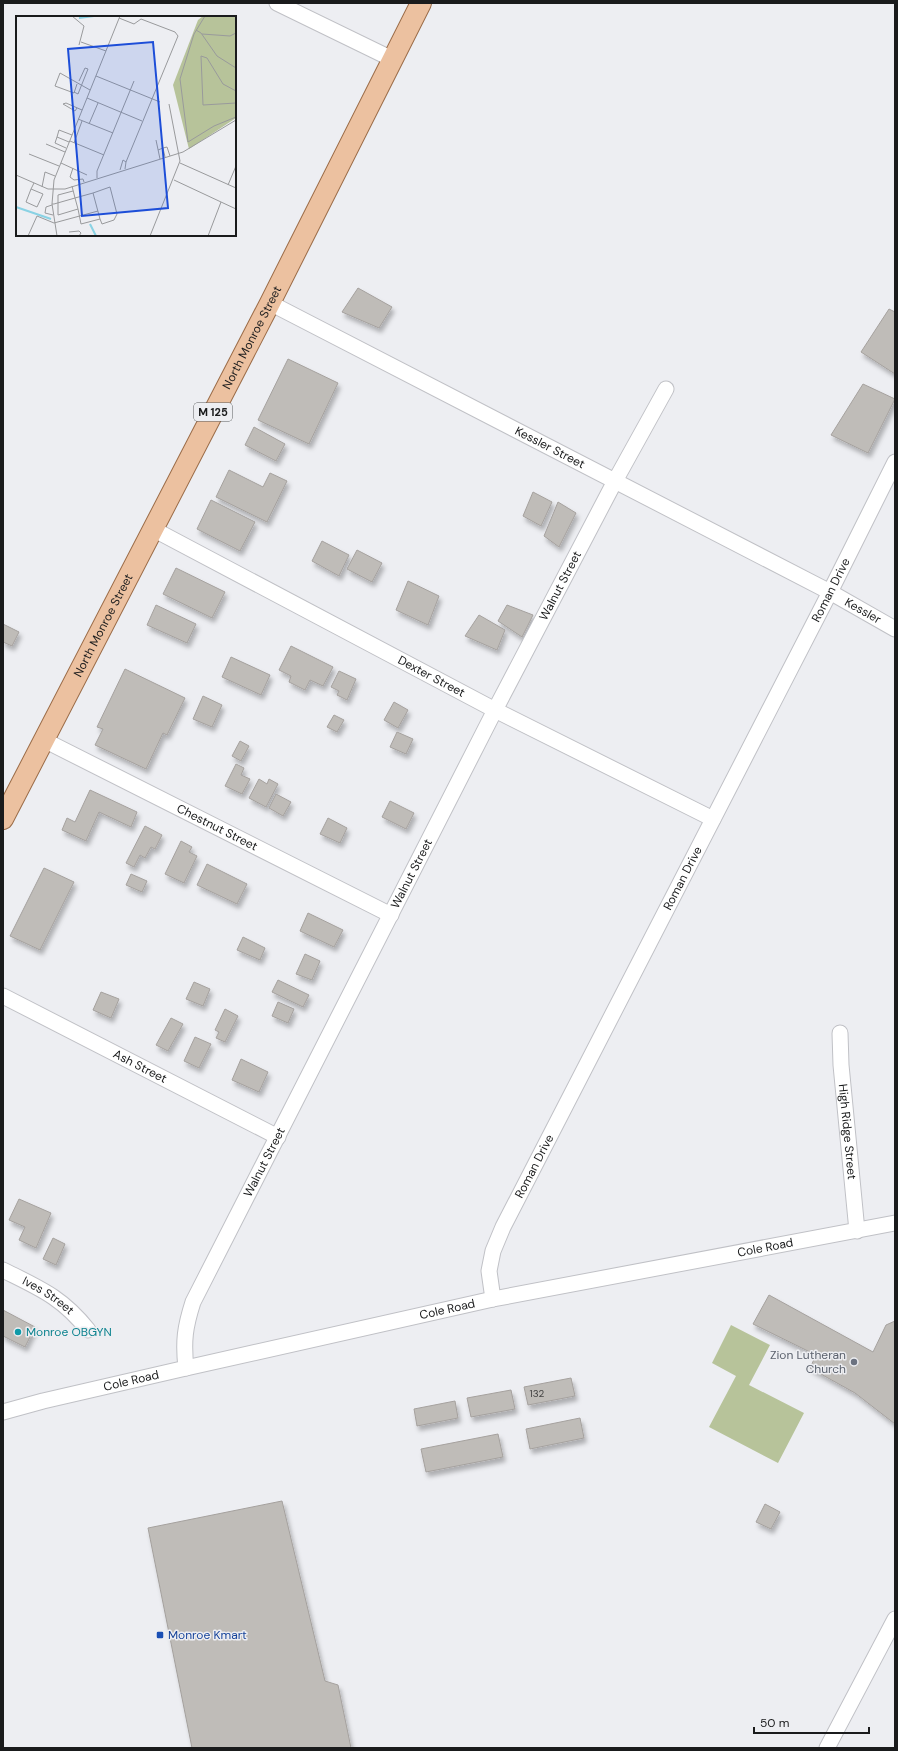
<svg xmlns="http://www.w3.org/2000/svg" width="898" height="1751" viewBox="0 0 898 1751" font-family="'DM Sans',sans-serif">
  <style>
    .green { fill: #b7c39a }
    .building { fill: #bfbcb8; stroke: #a5a19e; filter: url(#shadow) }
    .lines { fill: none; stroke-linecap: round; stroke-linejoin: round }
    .minor-casing { stroke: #c0c1c6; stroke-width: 17 }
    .major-casing { stroke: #9b6c48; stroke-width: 22 }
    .minor { stroke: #fff; stroke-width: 15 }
    .major { stroke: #ecc1a0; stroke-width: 20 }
    .culture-dot { fill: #0f9aa8; stroke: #edeef2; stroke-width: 1.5 }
    .worship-dot { fill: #6b7280; stroke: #edeef2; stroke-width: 1.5 }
    .transit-dot { fill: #1a4fb4; stroke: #edeef2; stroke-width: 1.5 }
    .labels { text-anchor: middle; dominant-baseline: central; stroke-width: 3; stroke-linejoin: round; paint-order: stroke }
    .number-label { font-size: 10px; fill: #434343 }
    .shield { fill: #edeef2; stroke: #595a5c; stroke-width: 1 }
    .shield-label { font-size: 11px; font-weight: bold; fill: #1a1b1c }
    .street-label { font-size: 12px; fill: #1a1b1c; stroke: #edeef2 }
    .culture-label { font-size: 12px; fill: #0d838f; stroke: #edeef2; text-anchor: start }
    .worship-label { font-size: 12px; fill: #5b616d; stroke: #edeef2; text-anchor: end }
    .transit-label { font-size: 12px; fill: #164399; stroke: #edeef2; text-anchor: start }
    .inset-river { fill: none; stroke: #89d2e4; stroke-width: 2 }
    .inset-road { fill: none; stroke: #999a9c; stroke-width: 1 }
    .view { fill: #1d4ed8; fill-opacity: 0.15; stroke: #1d4ed8; stroke-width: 2 }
    .inset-edge { fill: none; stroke: #1a1b1c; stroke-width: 2 }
  </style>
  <defs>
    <filter id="shadow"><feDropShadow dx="2.5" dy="4.5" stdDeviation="2" flood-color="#0004"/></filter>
  </defs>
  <rect width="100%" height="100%" fill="#edeef2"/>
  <path class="green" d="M 731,1325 L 770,1345 L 749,1385 L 804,1413 L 778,1463 L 709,1427 L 736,1376 L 712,1363 Z"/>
  <path class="building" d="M 358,288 L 392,307 L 379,328 L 342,312 Z
    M 889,309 L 895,312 L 895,374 L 861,352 Z
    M 288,359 L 338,383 L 309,444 L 258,420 Z
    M 863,384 L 895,399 L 868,453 L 831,435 Z
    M 254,427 L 285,444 L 276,461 L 245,445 Z
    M 229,470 L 263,487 L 270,473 L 287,481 L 267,522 L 216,497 Z
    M 533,492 L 552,502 L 541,526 L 523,516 Z
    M 211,500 L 255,522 L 240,551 L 197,529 Z
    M 558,502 L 576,513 L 559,547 L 544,536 Z
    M 322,541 L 349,555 L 339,576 L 312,561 Z
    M 357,550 L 382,563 L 372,582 L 347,569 Z
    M 176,568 L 225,592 L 212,618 L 163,594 Z
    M 408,581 L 439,596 L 428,625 L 396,610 Z
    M 156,605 L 196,624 L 187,643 L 147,625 Z
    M 507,605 L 533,615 L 522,637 L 498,621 Z
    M 479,615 L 505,630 L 497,650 L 465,636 Z
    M 3,624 L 19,632 L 12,646 L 3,642 Z
    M 291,646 L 333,667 L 323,686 L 310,680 L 305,690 L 289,682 L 291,676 L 279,670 Z
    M 231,657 L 270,675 L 261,695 L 222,677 Z
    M 125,669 L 185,698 L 167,735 L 163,733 L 146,769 L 95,745 L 103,729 L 97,727 Z
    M 339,671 L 356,679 L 347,700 L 337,695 L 339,691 L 331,687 Z
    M 203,696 L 222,705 L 212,727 L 193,719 Z
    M 394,702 L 408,710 L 398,728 L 384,720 Z
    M 334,715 L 344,720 L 337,732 L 327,727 Z
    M 397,732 L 413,739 L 406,754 L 390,747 Z
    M 240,741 L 249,746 L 241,761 L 232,756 Z
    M 236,764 L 244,768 L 241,775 L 250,779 L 242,794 L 225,786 Z
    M 259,779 L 267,784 L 269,779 L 278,784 L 266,807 L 249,798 Z
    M 90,790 L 137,812 L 131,827 L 99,812 L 86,841 L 62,830 L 67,818 L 75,822 Z
    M 276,794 L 291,802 L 283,816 L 269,808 Z
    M 390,801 L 414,813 L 406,829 L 382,817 Z
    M 328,818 L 347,828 L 340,843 L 320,834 Z
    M 145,826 L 162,835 L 155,849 L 151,847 L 145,858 L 140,855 L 134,867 L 126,863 Z
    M 181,841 L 192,847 L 189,852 L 197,856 L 184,883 L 165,874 Z
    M 207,864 L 247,884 L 237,904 L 197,885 Z
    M 44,868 L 74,882 L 40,950 L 10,936 Z
    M 131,874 L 147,881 L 142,892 L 126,885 Z
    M 308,913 L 343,930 L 334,947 L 300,931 Z
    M 243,937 L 265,948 L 260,960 L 237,950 Z
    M 305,954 L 320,961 L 312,980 L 296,974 Z
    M 278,980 L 309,995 L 303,1007 L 272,992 Z
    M 194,982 L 210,989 L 203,1006 L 186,999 Z
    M 101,992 L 119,999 L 111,1018 L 93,1010 Z
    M 278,1002 L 294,1009 L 288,1023 L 272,1016 Z
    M 225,1009 L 238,1016 L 225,1042 L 216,1038 L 219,1032 L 215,1030 Z
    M 171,1018 L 183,1024 L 168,1051 L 156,1045 Z
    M 195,1037 L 211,1044 L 199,1068 L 184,1061 Z
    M 241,1059 L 268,1072 L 259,1092 L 232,1080 Z
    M 19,1199 L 51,1213 L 36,1248 L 19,1240 L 25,1227 L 9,1220 Z
    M 53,1238 L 65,1244 L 56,1265 L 43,1259 Z
    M 769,1295 L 873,1352 L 886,1325 L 895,1321 L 895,1424 L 855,1393 L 810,1368 L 816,1355 L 753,1324 Z
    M 3,1310 L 35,1327 L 25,1347 L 3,1336 Z
    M 571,1378 L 575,1396 L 528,1405 L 524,1387 Z
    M 511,1390 L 515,1409 L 471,1417 L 467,1398 Z
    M 455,1401 L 458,1418 L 417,1426 L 414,1409 Z
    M 580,1418 L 584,1438 L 530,1449 L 526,1429 Z
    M 498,1434 L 503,1457 L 426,1472 L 421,1449 Z
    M 282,1501 L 325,1681 L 338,1685 L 351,1748 L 192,1748 L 148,1528 Z
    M 765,1504 L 780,1512 L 771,1529 L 756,1522 Z"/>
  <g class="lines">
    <defs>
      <g id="minor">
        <path d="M 277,3 L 392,59"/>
        <path id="s1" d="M 270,303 L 830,592 L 895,629"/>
        <path id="s2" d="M 153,529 L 495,710 L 713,819"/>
        <path id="s3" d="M 44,740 L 391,915"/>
        <path id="s4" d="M 3,996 L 278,1137"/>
        <path id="s5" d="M 840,1033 L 841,1065 L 857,1231"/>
        <path id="s6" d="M 3,1270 C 39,1288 62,1297 88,1330"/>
        <path id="s7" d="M 493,1299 L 489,1271 L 493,1251 L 503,1227 L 830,592 L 895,462"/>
        <path id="s8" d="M 186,1368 C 183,1341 185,1327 193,1302 L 495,710 L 615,481 L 666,389"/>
        <path id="s9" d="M 3,1412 L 43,1401 L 186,1368 L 493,1299 L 895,1223"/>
        <path d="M 827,1748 L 895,1619"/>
      </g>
      <g id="major">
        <path id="s10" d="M 3,819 L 270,303 L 421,3"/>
      </g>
    </defs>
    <use href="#minor" class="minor-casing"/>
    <use href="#major" class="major-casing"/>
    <use href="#minor" class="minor"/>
    <use href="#major" class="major"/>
  </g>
  <circle class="culture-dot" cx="18" cy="1332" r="4"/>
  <circle class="worship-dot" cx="854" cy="1362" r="4"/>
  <rect class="transit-dot" x="156" y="1631" width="8" height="8" rx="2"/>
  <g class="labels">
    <g class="number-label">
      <text x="537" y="1393">132</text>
    </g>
    <rect class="shield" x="194" y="403" width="38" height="18" rx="3"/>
    <g class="shield-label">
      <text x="213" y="412">M 125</text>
    </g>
    <g class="street-label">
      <text stroke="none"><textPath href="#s10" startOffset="542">North Monroe Street</textPath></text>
      <text stroke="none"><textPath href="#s1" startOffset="315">Kessler Street</textPath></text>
      <text stroke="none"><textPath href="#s8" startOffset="872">Walnut Street</textPath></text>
      <text stroke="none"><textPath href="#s7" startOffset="791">Roman Drive</textPath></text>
      <text stroke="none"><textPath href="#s1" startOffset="668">Kessler</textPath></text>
      <text stroke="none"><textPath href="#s10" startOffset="218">North Monroe Street</textPath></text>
      <text stroke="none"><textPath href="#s2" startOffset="315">Dexter Street</textPath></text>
      <text stroke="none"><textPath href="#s3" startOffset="194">Chestnut Street</textPath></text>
      <text stroke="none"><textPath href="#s8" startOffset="548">Walnut Street</textPath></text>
      <text stroke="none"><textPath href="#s7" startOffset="467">Roman Drive</textPath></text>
      <text stroke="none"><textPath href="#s4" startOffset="154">Ash Street</textPath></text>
      <text stroke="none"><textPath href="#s5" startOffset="99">High Ridge Street</textPath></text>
      <text stroke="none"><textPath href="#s8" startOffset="224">Walnut Street</textPath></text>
      <text stroke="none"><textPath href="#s7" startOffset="143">Roman Drive</textPath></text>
      <text stroke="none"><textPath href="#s9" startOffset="780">Cole Road</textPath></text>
      <text stroke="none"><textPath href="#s6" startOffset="52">Ives Street</textPath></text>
      <text stroke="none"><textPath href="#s9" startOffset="456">Cole Road</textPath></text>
      <text stroke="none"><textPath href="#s9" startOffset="132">Cole Road</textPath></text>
    </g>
    <g class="culture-label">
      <text x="26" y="1332">Monroe OBGYN</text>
    </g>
    <g class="worship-label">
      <text x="846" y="1355">Zion Lutheran<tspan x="846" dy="14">Church</tspan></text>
    </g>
    <g class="transit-label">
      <text x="168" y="1635">Monroe Kmart</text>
    </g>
  </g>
  <g transform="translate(16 16)">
    <rect width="220" height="220" fill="#edeef2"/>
    <path d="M 187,0 L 220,0 L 220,102 L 173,133 L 157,69 L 182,4 Z" fill="#b7c39a"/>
    <path class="inset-river" d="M 63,2 L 78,0M 0,191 L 35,203M 74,208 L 80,220"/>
    <path class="inset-road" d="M 56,0 L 68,10 L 63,29M 189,0 L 178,18 L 164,63 L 172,126 L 198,110 L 220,101M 103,2 L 118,8 L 125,3 L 159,16 L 162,20 L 110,146 L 109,153M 180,14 L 185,17 L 201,40 L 220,52M 186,18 L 214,20 L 220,17M 65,26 L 90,35M 80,60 L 144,86M 61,68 L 58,77 L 39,70 L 44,57 L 74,74M 220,75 L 207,68 L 191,42 L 185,40 L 187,89 L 220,87M 58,76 L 62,78 L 72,53 L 69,52 L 63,65M 71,82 L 126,105M 61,92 L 59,95 L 47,88 L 50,87 L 66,94M 62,103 L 97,117M 73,108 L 82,87M 41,121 L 39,127 L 50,132M 140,124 L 144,143M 54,125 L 88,139M 53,126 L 41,121 L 43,114 L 56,119M 58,127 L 66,105M 30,128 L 49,136M 147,132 L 151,131 L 154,140M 142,134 L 147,132 L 149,141M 13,138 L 43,150M 45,147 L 71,159M 164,147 L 220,172M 57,152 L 54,161 L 58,164 L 67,163 L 68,166M 104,154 L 107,144 L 110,146M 0,159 L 32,173 L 49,173 L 167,136 L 220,104M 81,162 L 81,155 L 118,65M 158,164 L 220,193M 212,169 L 220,150M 26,171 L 29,156 L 39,160M 15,173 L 27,178 L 21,191 L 10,186 L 15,173 L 18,167M 57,175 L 42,179 L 42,199 L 62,193M 77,177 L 94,171 L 101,198 L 98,204 L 86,208 L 84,203M 36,188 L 38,188 L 59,182 L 77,177 L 84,203 L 65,208 L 62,193 L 59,182 L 56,170M 36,189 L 30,191 L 29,197 L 37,199M 53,216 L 63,215 L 65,217 L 63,220M 12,220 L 21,200 L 38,207 L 82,195M 41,220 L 36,188 L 38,164 L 104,0M 134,220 L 164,145 L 153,88M 192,220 L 205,186"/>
    <path class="view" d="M 137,26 L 152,192 L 66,200 L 52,33 Z"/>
    <rect width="220" height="220" class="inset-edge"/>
  </g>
  <rect width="898" height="1751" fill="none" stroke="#1a1b1c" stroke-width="8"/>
  <path d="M754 1727v6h115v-6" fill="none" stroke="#1a1b1c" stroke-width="2"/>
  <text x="760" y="1727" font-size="12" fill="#1a1b1c" stroke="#edeef2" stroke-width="3" paint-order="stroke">50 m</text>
</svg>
